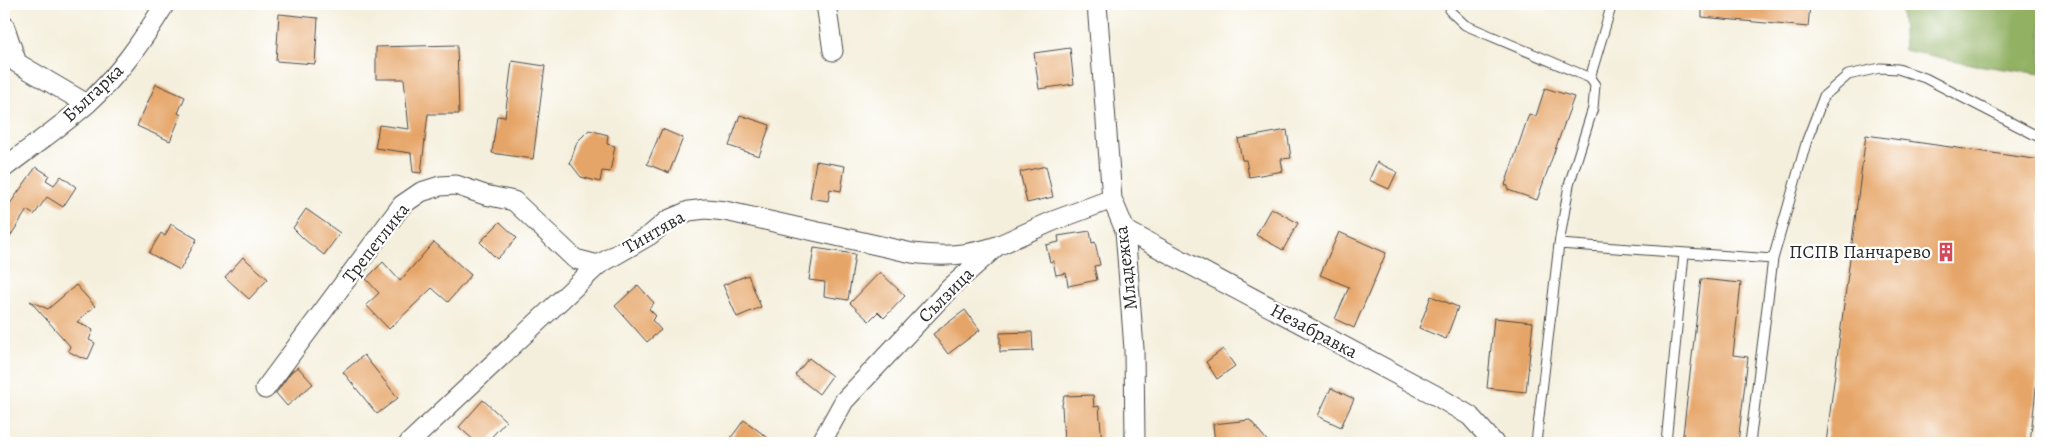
<svg xmlns="http://www.w3.org/2000/svg" width="2045" height="447" viewBox="0 0 2045 447" font-family="Alegreya,serif">
  <style>
    .forest { fill: #92b164; stroke: #5e6e48 }
    .building { fill: #e6a568 }
    .lines { fill: none; stroke-linecap: round; stroke-linejoin: round }
    .service-casing { stroke: #494846; stroke-width: 11 }
    .minor-casing { stroke: #494846; stroke-width: 21 }
    .service { stroke: #fff; stroke-width: 9 }
    .minor { stroke: #fff; stroke-width: 19 }
    .labels { text-anchor: middle; dominant-baseline: central; stroke-width: 4.5; stroke-linejoin: round; paint-order: stroke }
    .street-label { font-size: 19px; fill: #2b2b2b; stroke: #fff }
    .poi-label { font-size: 19px; fill: #2b2b2b; stroke: #fff; text-anchor: end }
  </style>
  <rect width="100%" height="100%" fill="#fff"/>
  <filter id="ink" filterUnits="userSpaceOnUse"><feTurbulence type="fractalNoise" baseFrequency=".02" numOctaves="2"/><feDisplacementMap in="SourceGraphic" scale="10" xChannelSelector="R" yChannelSelector="G"/><feConvolveMatrix kernelMatrix="1 2 1 2 8 2 1 2 1" color-interpolation-filters="sRGB"/></filter>
  <filter id="wash" filterUnits="userSpaceOnUse"><feTurbulence type="fractalNoise" baseFrequency=".0096" numOctaves="4" result="noise"/><feDisplacementMap in="SourceGraphic" scale="20" xChannelSelector="R" yChannelSelector="G"/><feGaussianBlur stdDeviation="1.12" result="paint"/><feColorMatrix in="noise" values="0 0 0 0 0 0 0 0 0 0 0 0 0 0 0 0 0 1.4 0 .05"/><feComposite in="paint" operator="in"/></filter>
  <g filter="url(#wash)">
    <rect width="100%" height="100%" fill="#f4efdc"/>
    <path class="forest" d="M 1901,4 L 2041,4 L 2041,74 L 1976,65 L 1904,50 Z"/>
    <g id="blocks">
      <path class="building" d="M 1702,4 L 1810,4 L 1808,27 L 1702,17 Z
        M 279,14 L 318,18 L 315,64 L 276,61 Z
        M 457,45 L 459,114 L 428,114 L 421,173 L 413,172 L 411,153 L 375,148 L 379,125 L 409,129 L 404,79 L 376,79 L 376,47 Z
        M 1070,48 L 1074,84 L 1039,89 L 1034,53 Z
        M 512,61 L 545,66 L 533,159 L 492,153 L 497,116 L 505,117 Z
        M 156,84 L 185,97 L 178,113 L 181,115 L 170,141 L 137,126 Z
        M 1545,88 L 1574,97 L 1537,200 L 1508,190 L 1508,186 L 1505,185 L 1529,114 L 1536,116 Z
        M 740,115 L 770,125 L 759,156 L 729,146 Z
        M 662,129 L 683,138 L 669,173 L 647,164 Z
        M 589,130 L 608,135 L 607,144 L 615,146 L 610,172 L 602,171 L 600,182 L 581,177 L 570,163 L 577,142 Z
        M 1287,130 L 1291,158 L 1281,159 L 1283,171 L 1249,177 L 1246,160 L 1242,160 L 1238,139 Z
        M 1866,135 L 2041,160 L 2041,343 L 2030,443 L 1826,443 Z
        M 816,161 L 845,166 L 841,191 L 830,189 L 828,201 L 810,198 Z
        M 1377,162 L 1397,172 L 1389,189 L 1369,180 Z
        M 1046,166 L 1053,197 L 1027,203 L 1020,172 Z
        M 36,167 L 49,175 L 46,180 L 54,185 L 61,176 L 76,187 L 63,207 L 47,197 L 34,215 L 27,210 L 4,246 L 4,212 Z
        M 1271,208 L 1298,223 L 1283,250 L 1256,235 Z
        M 306,209 L 340,233 L 324,255 L 305,240 L 293,228 Z
        M 500,222 L 517,238 L 497,259 L 480,242 Z
        M 171,224 L 197,239 L 180,270 L 149,253 L 161,233 L 165,236 Z
        M 1090,231 L 1092,243 L 1095,242 L 1100,265 L 1094,266 L 1097,280 L 1068,286 L 1066,273 L 1056,275 L 1053,261 L 1050,262 L 1046,245 L 1059,242 L 1058,236 Z
        M 1339,232 L 1386,253 L 1354,328 L 1335,319 L 1349,287 L 1320,275 Z
        M 434,242 L 471,275 L 448,302 L 432,288 L 389,329 L 366,305 L 379,293 L 366,279 L 383,262 L 400,281 Z
        M 814,248 L 855,254 L 848,300 L 824,296 L 825,282 L 809,280 Z
        M 243,257 L 268,279 L 249,299 L 225,277 Z
        M 880,272 L 905,296 L 884,318 L 878,312 L 869,321 L 850,303 Z
        M 748,275 L 761,307 L 737,317 L 723,285 Z
        M 1701,279 L 1741,283 L 1733,355 L 1748,357 L 1738,443 L 1682,443 Z
        M 76,285 L 95,306 L 77,322 L 93,330 L 89,340 L 95,343 L 88,359 L 81,357 L 81,358 L 68,351 L 70,346 L 30,301 L 48,309 Z
        M 638,285 L 654,303 L 649,309 L 656,316 L 652,320 L 661,330 L 647,342 L 615,306 Z
        M 1431,296 L 1458,307 L 1446,339 L 1419,328 Z
        M 965,310 L 980,330 L 948,354 L 933,334 Z
        M 1494,318 L 1533,322 L 1526,392 L 1487,388 Z
        M 1032,332 L 1033,351 L 1000,352 L 1000,333 Z
        M 1223,349 L 1235,366 L 1217,379 L 1206,362 Z
        M 364,355 L 398,398 L 377,414 L 343,372 Z
        M 809,358 L 832,376 L 819,394 L 795,375 Z
        M 298,367 L 313,384 L 287,406 L 276,393 L 291,372 Z
        M 1331,388 L 1354,399 L 1341,427 L 1318,416 Z
        M 1093,395 L 1094,407 L 1099,406 L 1102,443 L 1064,443 L 1062,405 L 1064,396 Z
        M 483,400 L 506,421 L 486,443 L 477,443 L 459,427 Z
        M 744,420 L 775,443 L 727,443 Z
        M 1250,420 L 1269,443 L 1215,443 L 1213,424 Z"/>
    </g>
  </g>
  <g filter="url(#ink)">
    <use href="#blocks" fill-opacity="0" stroke="#494846" stroke-width="1"/>
    <g class="lines">
      <defs>
        <path id="service" d="M 1450,11 L 1465,25 L 1590,78 L 1595,85 L 1593,108 L 1569,185 L 1559,244
          M 1590,78 L 1612,4
          M 1536,443 L 1559,244 L 1773,259 L 1807,140 L 1824,96 L 1848,75 L 1880,68 L 1898,69 L 1925,78 L 2041,138
          M 1666,443 L 1684,254
          M 1750,443 L 1773,259"/>
        <path id="minor" d="M 826,4 L 833,51
          M 1097,4 L 1112,199 L 1125,230 L 1134,349 L 1135,443
          M 4,25 L 17,63 L 87,104
          M 4,168 C 31,147 60,127 87,104 C 119,75 143,40 165,4
          M 1125,230 L 1435,395 L 1470,416 L 1494,443
          M 265,389 L 402,205 L 421,192 L 440,186 L 456,185 L 485,195 L 514,201 L 575,259 L 598,265
          M 409,443 L 598,265 L 650,235 L 668,220 L 689,211 L 706,209 L 725,211 L 912,253 C 943,257 967,256 997,246
          M 821,443 L 844,401 L 951,287 L 997,246 L 1053,221 L 1112,199"/>
      </defs>
      <use href="#service" class="service-casing"/>
      <use href="#minor" class="minor-casing"/>
      <use href="#service" class="service"/>
      <use href="#minor" class="minor"/>
    </g>
  </g>
  <defs>
    <symbol id="building-bare" viewBox="-9 -9 18 18"><path d="M-4-6H4V6H1V3H-1V6H-4ZM-2.5-4.3h1.7v1.8h-1.7ZM.8-4.3h1.7v1.8H.8ZM-2.5-1h1.7V.8h-1.7ZM.8-1h1.7V.8H.8Z" fill="#d1495b" stroke="#fff" stroke-width="2.5" paint-order="stroke"/></symbol>
  </defs>
  <g fill-rule="evenodd">
    <use href="#building-bare" x="1932" y="238" width="28" height="28"/>
  </g>
  <g class="labels">
    <g class="street-label">
      <text transform="translate(93 93) rotate(-43)">Българка</text>
      <text transform="translate(654 232) rotate(-30)">Тинтява</text>
      <text transform="translate(376 243) rotate(-52)">Трепетлика</text>
      <text transform="translate(1126 268) rotate(-97)">Младежка</text>
      <text transform="translate(946 295) rotate(-45)">Сълзица</text>
      <text transform="translate(1314 331) rotate(28)">Незабравка</text>
    </g>
    <g class="poi-label">
      <text x="1931" y="252">ПСПВ Панчарево</text>
    </g>
  </g>
  <rect width="2045" height="447" fill="none" stroke="#fff" stroke-width="20"/>
</svg>
